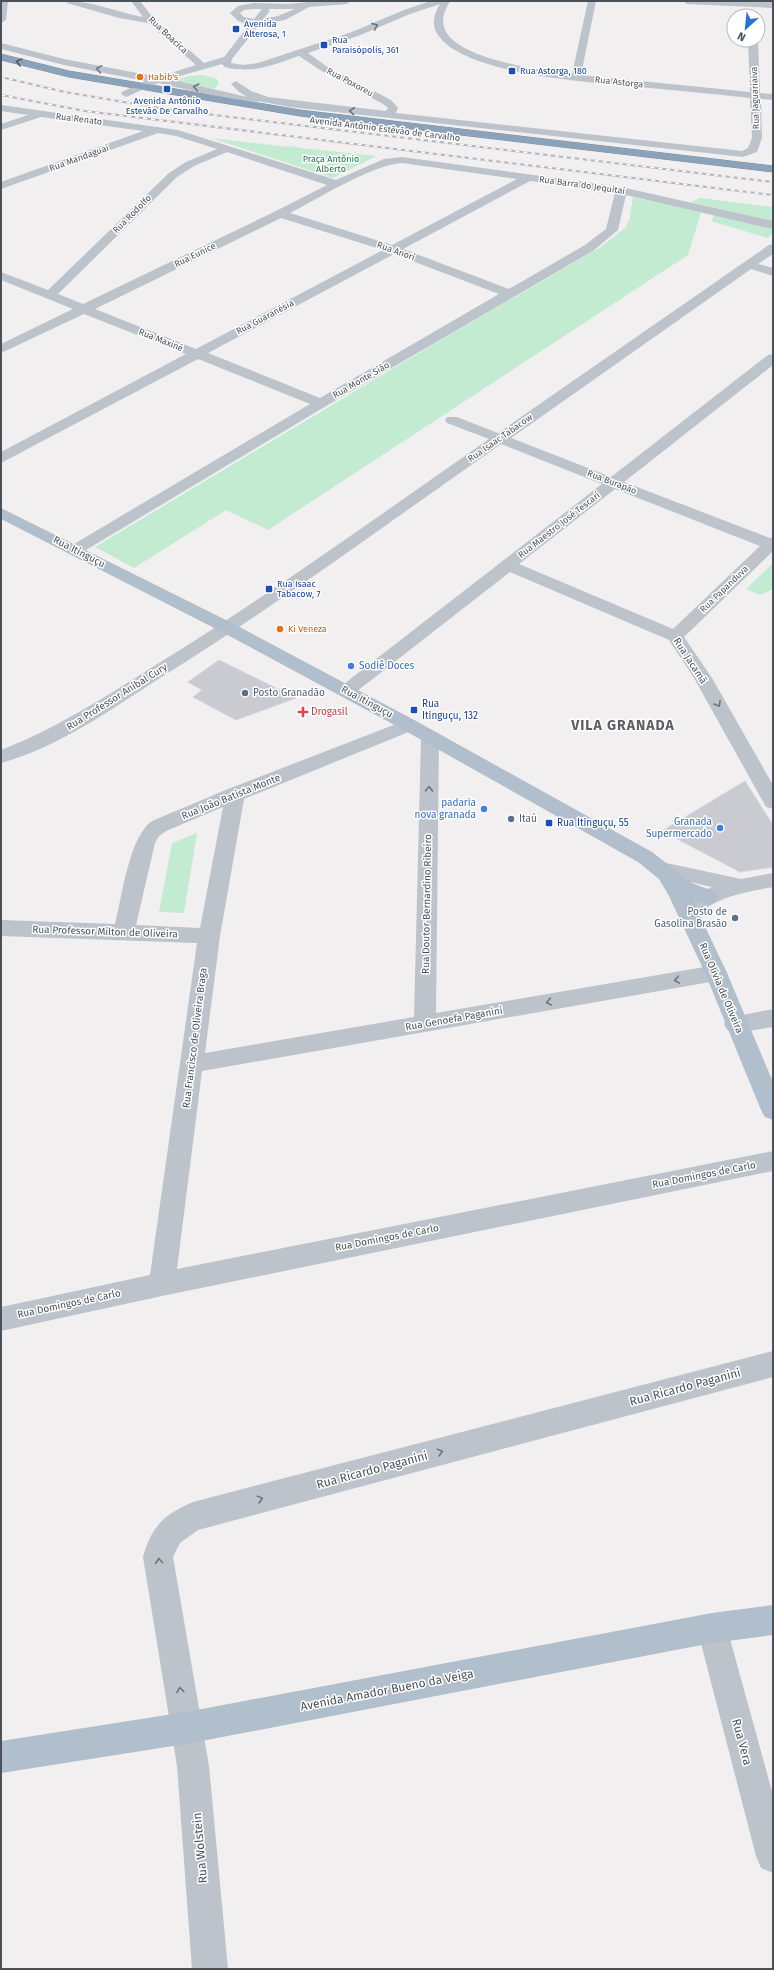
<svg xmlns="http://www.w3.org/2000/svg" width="774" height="1970" viewBox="0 0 774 1970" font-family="'Fira Sans',sans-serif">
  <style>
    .green { fill: #c2ebd1 }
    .building { fill: #c9cbd1; stroke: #d4d5da }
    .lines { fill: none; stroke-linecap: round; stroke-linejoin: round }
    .highway-casing { stroke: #778da5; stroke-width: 1 }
    .minor { fill: #bcc3cb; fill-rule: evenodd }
    .major { fill: #b1becb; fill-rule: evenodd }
    .highway { fill: #8ba2b9; fill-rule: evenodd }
    .rail-casing { stroke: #b2b4b9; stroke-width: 2 }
    .rail { stroke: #fff; stroke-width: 1.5; stroke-dasharray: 4; stroke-linecap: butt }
    .oneway { stroke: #6c747d }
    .oneway2 { stroke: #505a64 }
    .transit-dot { fill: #1a4fb4; stroke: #fff; stroke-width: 1.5 }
    .food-dot { fill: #e8710a; stroke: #fff; stroke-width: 1.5 }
    .shop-dot { fill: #3f7fe0; stroke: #fff; stroke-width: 1.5 }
    .service-dot { fill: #5c6f8a; stroke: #fff; stroke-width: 1.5 }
    .health-dot { fill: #e0444e; stroke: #fff; stroke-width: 1.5 }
    .labels { text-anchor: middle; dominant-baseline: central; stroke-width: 3; stroke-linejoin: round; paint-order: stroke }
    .far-transit-label { font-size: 9px; fill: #164399; stroke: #fff; text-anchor: start }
    .far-street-label { font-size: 9px; fill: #49525b; stroke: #fff }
    .far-food-label { font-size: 9px; fill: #c56008; stroke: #fff; text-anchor: start }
    .far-park-label { font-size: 9px; fill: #20764b; stroke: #fff }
    .street-label { font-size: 10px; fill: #49525b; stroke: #fff }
    .shop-label { font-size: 10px; fill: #366cbe; stroke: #fff; text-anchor: end }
    .service-label { font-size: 10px; fill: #4e5e75; stroke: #fff; text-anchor: start }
    .transit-label { font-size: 10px; fill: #164399; stroke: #fff; text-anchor: start }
    .health-label { font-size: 10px; fill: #be3a42; stroke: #fff; text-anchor: start }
    .near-street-label { font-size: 12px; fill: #49525b; stroke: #fff }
    .district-label { font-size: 14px; font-weight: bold; letter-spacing: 1px; fill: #5c5f63; stroke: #fff }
  </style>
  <rect width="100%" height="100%" fill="#f1efef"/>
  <path class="green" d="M 203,75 L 217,79 L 219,83 L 214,89 L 176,80 L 189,76 Z
    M 211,138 L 289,147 L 292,146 L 301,148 L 376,156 L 333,178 Z
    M 633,197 L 701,212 L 688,255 L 268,530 L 226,510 L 134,568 L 95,547 L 439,341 L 601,247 L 626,227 L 630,217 Z
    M 700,198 L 773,207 L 773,222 L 691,202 Z
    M 716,213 L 773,228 L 773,233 L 768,238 L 711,221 Z
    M 773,563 L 773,572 L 770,574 L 773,576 L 773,589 L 760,595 L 746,589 Z
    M 197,833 L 184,913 L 159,912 L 172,843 Z"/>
  <path class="building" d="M 219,660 L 296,698 L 236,720 L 193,697 L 202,690 L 188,682 Z
    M 745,781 L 773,825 L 773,867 L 740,872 L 662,831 Z"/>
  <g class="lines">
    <defs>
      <path id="highway" d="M 1,54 L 69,71 L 300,110 L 773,166 L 773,172 L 300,116 L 69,77 L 1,60 Z"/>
    </defs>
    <use href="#highway" class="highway-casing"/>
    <path class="minor" d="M 1,1 L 8,1 L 6,20 L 1,23 Z
      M 66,1 C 92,1 117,12 143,17 L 131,1 L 140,1 L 154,19 L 204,63 L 224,57 L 249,25 L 238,21 L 230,13 L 238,6 L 253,3 L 287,4 L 320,1 L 351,1 L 347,4 L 309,7 L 285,20 L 259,25 L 232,59 L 231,63 L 243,65 L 258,63 L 352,32 L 404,10 L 431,1 L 450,1 C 446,8 441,18 444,27 C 453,59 543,71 572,74 L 588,1 L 596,1 L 581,75 L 750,92 L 748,40 L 758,40 L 760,93 L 773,94 L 773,100 L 761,99 L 762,138 L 757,152 L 743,157 L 290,107 L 258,101 L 257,104 L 253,105 L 158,83 L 126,97 L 121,94 L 122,92 L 145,81 L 64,65 L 1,49 L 1,43 L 64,59 L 158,77 L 196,65 L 148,23 L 119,18 L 67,3 ZM 440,4 C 434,14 431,25 438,35 C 465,75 592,82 638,87 C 675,90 713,94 750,98 L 752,138 L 748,148 L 742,151 L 396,113 L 398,108 L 391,100 L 326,66 L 308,53 L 358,36 L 410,14 ZM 253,9 L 262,9 L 254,19 L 244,17 L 240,13 L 244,10 ZM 268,9 L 295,9 L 278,16 L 263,19 L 270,11 ZM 299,56 L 320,70 L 383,104 L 388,108 L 386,111 L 268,97 L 251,91 L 236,81 L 231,84 L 238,91 L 247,97 L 170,79 L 222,64 L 225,67 C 254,74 272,65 299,56 Z
      M 683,1 L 773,2 L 773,8 L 687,4 Z
      M 1,105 L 178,130 L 336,180 L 384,159 L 402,157 L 621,187 L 773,221 L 773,229 L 626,195 L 618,230 L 593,251 L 326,406 L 81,553 L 75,555 L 69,553 L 67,550 L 69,547 L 310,404 L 198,359 L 1,463 L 1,452 L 186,354 L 84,314 L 1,353 L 1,344 L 73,309 L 1,280 L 1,272 L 48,290 L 169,173 L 186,162 L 217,149 L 176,136 L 158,133 L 1,189 L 1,182 L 143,131 L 41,117 L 1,130 L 1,124 L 28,115 L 1,111 ZM 227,152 L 327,185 L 276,211 L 83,304 L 58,294 L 177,177 L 194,166 ZM 402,163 L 517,179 L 392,245 L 290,213 C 319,198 372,165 402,163 ZM 530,181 L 615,193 L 606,229 L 585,245 L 509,289 L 403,249 ZM 281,218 L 383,250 L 196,349 L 95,309 ZM 394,254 L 499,294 L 320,398 L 208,353 Z
      M 773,244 L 773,254 L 758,264 L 773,268 L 773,276 L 751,269 L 511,438 L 611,477 L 768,355 L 773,354 L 773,365 L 624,482 L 770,538 L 773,537 L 773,551 L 684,637 L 712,678 L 773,785 L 773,809 L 766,807 L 694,678 L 669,640 L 510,572 L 352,695 L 346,697 L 340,695 L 337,691 L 340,687 L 602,484 L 501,444 C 388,523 277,605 160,678 C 110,710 59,747 1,763 L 1,750 C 58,728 108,695 159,663 C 272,593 380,515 489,439 L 447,423 L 445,420 L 447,417 L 457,417 L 498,433 L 769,245 ZM 615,489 L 760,546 L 673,629 L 519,564 Z
      M 409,719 L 416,721 L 418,725 L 416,729 L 244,799 L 220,936 L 205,1053 L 414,1017 L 421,737 L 423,733 L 430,731 L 437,733 L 439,737 L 436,1013 L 716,965 L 724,967 L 727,973 L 724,979 L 716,981 L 202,1071 L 177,1269 L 773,1151 L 773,1171 L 162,1296 L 1,1331 L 1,1307 L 150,1275 L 197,943 L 1,936 L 1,920 L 115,924 C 122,897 129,837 152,821 L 228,789 ZM 223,807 L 200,928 L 136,925 L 155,843 L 159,836 L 166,831 Z
      M 662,862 L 741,879 L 773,873 L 773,887 C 753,891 731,894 713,904 C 701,910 694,921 680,916 L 676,911 C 683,899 699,892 712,887 L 655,874 L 652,869 L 655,864 Z
      M 773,1009 L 773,1027 L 735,1033 L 727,1030 L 724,1024 L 727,1018 Z
      M 773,1351 L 773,1377 L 198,1530 L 180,1543 L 173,1557 L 209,1766 L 228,1969 L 192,1969 L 177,1766 L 143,1557 C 152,1526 163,1515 193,1502 Z
      M 712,1613 L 723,1617 L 727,1628 L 773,1795 L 773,1873 L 761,1868 L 756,1856 L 697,1628 L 701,1617 Z"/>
    <path class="major" d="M 1,508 L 234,624 L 416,721 L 652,852 L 692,883 L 715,892 L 718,897 L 715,902 L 708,905 L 692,899 L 727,973 L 773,1082 L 773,1120 L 765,1117 L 761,1110 L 705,973 L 669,896 L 659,879 L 638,862 L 402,729 L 222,632 L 1,519 Z
      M 773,1605 L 773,1635 L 712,1643 L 186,1744 L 1,1773 L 1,1741 L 186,1712 L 712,1613 Z"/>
    <use href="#highway" class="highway"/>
    <defs>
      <path id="rail" d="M 1,77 L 65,92 L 165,109 L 773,182
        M 1,95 L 85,111 L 773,195"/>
    </defs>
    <use href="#rail" class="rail-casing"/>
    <use href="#rail" class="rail"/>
  </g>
  <defs><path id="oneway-chevron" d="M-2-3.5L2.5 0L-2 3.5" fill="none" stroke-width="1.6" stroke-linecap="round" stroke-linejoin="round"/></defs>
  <g class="oneway">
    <use href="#oneway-chevron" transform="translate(375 26) rotate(-23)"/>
    <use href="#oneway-chevron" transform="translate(99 69) rotate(-170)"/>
    <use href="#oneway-chevron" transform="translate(196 87) rotate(-167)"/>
    <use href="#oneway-chevron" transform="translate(352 111) rotate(-174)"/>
    <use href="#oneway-chevron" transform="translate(718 704) rotate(60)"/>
    <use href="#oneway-chevron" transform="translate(429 789) rotate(-89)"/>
    <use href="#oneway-chevron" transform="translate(677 980) rotate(170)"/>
    <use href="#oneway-chevron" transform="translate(549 1002) rotate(170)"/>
    <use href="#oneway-chevron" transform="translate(440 1452) rotate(-15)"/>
    <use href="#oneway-chevron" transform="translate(260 1499) rotate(-15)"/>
    <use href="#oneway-chevron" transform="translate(159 1561) rotate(-94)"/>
    <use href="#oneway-chevron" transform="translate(180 1690) rotate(-99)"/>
  </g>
  <use class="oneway2" href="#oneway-chevron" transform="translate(19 62) rotate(-165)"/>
  <g class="transit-dot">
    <rect x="232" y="25" width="8" height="8" rx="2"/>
    <rect x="320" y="41" width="8" height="8" rx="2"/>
    <rect x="508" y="67" width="8" height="8" rx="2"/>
    <rect x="163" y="85" width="8" height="8" rx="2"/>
    <rect x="265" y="585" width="8" height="8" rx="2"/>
    <rect x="410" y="706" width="8" height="8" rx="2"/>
    <rect x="545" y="819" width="8" height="8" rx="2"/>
  </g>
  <g class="food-dot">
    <circle cx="140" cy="77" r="4"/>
    <circle cx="280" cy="629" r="4"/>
  </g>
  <g class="shop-dot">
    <circle cx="351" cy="666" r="4"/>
    <circle cx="484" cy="809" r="4"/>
    <circle cx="720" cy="828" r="4"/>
  </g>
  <g class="service-dot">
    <circle cx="245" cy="693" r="4"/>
    <circle cx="511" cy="819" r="4"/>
    <circle cx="735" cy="918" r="4"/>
  </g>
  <path class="health-dot" d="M301 706h4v4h4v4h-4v4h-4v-4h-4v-4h4z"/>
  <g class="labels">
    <g class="far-transit-label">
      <text x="244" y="24">Avenida<tspan x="244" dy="10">Alterosa, 1</tspan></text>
      <text x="332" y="40">Rua<tspan x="332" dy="10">Paraisópolis, 361</tspan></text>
      <text x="520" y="71">Rua Astorga, 180</text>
      <text x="167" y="101" text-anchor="middle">Avenida Antônio<tspan x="167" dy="10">Estevão De Carvalho</tspan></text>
      <text x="277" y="584">Rua Isaac<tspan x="277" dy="10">Tabacow, 7</tspan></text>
    </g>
    <g class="far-street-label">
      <text transform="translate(168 35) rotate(43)">Rua Boacica</text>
      <text transform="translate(350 82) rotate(28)">Rua Poxoreu</text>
      <text transform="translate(619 82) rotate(6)">Rua Astorga</text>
      <text transform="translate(755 98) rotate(-92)">Rua Jaguariaiva</text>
      <text transform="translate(79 119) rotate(7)">Rua Renato</text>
      <text transform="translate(385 129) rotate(7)">Avenida Antônio Estêvão de Carvalho</text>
      <text transform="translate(79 158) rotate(-20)">Rua Mandaguaí</text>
      <text transform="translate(582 185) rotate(8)">Rua Barra do Jequitaí</text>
      <text transform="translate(132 214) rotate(-45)">Rua Rodolfo</text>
      <text transform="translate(396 251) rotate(20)">Rua Anori</text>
      <text transform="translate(195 255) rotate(-26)">Rua Eunice</text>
      <text transform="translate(265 317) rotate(-28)">Rua Guaranésia</text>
      <text transform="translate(161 340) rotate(22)">Rua Maxiné</text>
      <text transform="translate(361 380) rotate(-30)">Rua Monte Sião</text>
      <text transform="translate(500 438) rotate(-35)">Rua Isaac Tabacow</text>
      <text transform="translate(612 482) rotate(21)">Rua Burapão</text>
      <text transform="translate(559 525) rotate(-38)">Rua Maestro José Tescari</text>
      <text transform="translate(724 589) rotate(-44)">Rua Papanduva</text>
    </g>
    <g class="far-food-label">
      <text x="148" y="77">Habib's</text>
      <text x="288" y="629">Ki Veneza</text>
    </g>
    <g class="far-park-label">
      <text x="331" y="159">Praça Antônio<tspan x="331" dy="10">Alberto</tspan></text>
    </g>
    <g class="street-label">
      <text transform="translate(79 552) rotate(27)">Rua Itinguçu</text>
      <text transform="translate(690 661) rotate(57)">Rua Jacamã</text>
      <text transform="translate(117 697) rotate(-32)">Rua Professor Aníbal Cury</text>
      <text transform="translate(367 702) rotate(28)">Rua Itinguçu</text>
      <text transform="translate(231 797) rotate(-22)">Rua João Batista Monte</text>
      <text transform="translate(427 904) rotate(-89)">Rua Doutor Bernardino Ribeiro</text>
      <text transform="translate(105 932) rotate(2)">Rua Professor Milton de Oliveira</text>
      <text transform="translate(721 988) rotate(67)">Rua Olívia de Oliveira</text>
      <text transform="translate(454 1019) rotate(-10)">Rua Genoefa Paganini</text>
      <text transform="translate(195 1038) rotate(-83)">Rua Francisco de Oliveira Braga</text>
      <text transform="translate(704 1175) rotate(-11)">Rua Domingos de Carlo</text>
      <text transform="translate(387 1238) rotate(-11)">Rua Domingos de Carlo</text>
      <text transform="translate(69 1304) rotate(-12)">Rua Domingos de Carlo</text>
    </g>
    <g class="shop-label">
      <text x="359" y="666" text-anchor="start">Sodiê Doces</text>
      <text x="476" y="803">padaria<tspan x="476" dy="12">nova granada</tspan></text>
      <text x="712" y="822">Granada<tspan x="712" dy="12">Supermercado</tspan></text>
    </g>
    <g class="service-label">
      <text x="253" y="693">Posto Granadão</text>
      <text x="519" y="819">Itaú</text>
      <text x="727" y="912" text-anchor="end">Posto de<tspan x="727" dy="12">Gasolina Brasão</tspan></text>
    </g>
    <g class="transit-label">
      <text x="422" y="704">Rua<tspan x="422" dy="12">Itinguçu, 132</tspan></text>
      <text x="557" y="823">Rua Itinguçu, 55</text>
    </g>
    <g class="health-label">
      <text x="311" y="712">Drogasil</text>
    </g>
    <g class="near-street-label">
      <text transform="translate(685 1387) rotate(-15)">Rua Ricardo Paganini</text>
      <text transform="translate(372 1470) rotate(-15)">Rua Ricardo Paganini</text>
      <text transform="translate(387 1690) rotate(-11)">Avenida Amador Bueno da Veiga</text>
      <text transform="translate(742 1742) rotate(75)">Rua Vera</text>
      <text transform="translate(200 1848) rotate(-95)">Rua Wolstein</text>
    </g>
    <g class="district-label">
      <text x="623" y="725">VILA GRANADA</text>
    </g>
  </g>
  <rect width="774" height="1970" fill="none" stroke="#49525b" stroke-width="4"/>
  <g transform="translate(746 28) rotate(207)"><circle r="19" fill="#ffffff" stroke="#b6babd"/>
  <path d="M0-3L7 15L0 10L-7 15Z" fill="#2a73d0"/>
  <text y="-6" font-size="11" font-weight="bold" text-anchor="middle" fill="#49525b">N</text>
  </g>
</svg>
